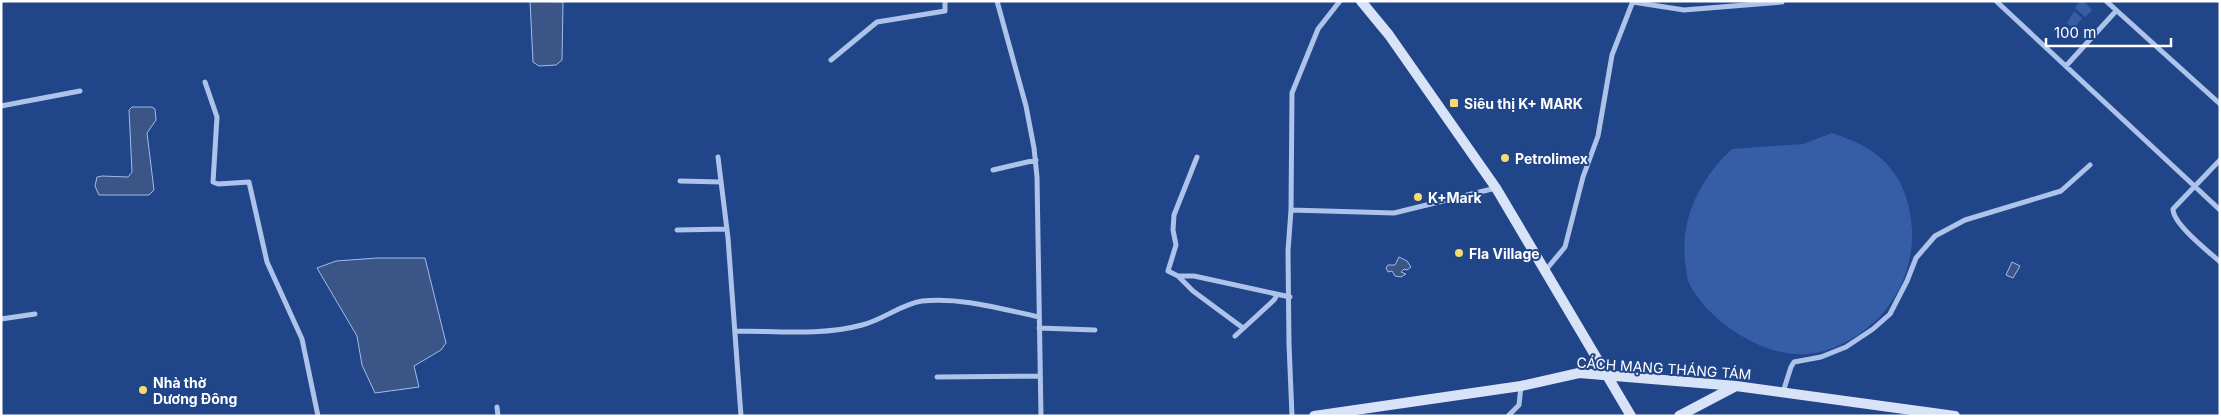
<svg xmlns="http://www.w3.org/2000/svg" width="2221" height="417" viewBox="0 0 2221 417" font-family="Inter,sans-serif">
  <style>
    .green { fill: #355ea6 }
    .water { fill: #3b5586; stroke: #a1bdeb }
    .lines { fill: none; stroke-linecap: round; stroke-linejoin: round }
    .street { stroke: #adc3ea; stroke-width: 5 }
    .secondary { stroke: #d8e3f8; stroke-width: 10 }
    .poi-dot { fill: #f6db6f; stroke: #214589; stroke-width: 2 }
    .labels { text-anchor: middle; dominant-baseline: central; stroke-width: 4; stroke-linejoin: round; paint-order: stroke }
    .poi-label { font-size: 14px; font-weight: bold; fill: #fff; stroke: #214589; text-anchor: start }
    .street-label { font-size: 14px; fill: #fff; stroke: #214589 }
  </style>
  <rect width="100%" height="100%" fill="#214589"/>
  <path class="green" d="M 2079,1 L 2084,1 L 2092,10 L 2085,17 L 2075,8 Z
    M 2074,11 L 2082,18 L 2074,29 L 2067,23 Z
    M 1832,133 C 1843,137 1856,141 1867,148 C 1897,166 1910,195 1912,230 C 1913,261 1903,289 1883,313 C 1864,334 1837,351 1808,354 C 1765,358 1710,323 1690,285 C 1687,280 1687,273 1686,267 C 1678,222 1700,178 1732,149 L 1803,144 Z"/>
  <path class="water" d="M 530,1 L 563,2 L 562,60 L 556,65 L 539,66 L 533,62 Z
    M 132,107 L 152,107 L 155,109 L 156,120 L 147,133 L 154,190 L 149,195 L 99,195 L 95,186 L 97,177 L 102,176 L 128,177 L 132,172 L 129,110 Z
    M 1399,257 L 1407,261 L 1411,267 L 1407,270 L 1404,269 L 1401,272 L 1406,274 L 1401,277 L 1395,276 L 1392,271 L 1388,272 L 1386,268 L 1388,265 L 1395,265 Z
    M 377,258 L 425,258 L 446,343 L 441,350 L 414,366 L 419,387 L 375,393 L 362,365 L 357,336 L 317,268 L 336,261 Z
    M 2012,262 L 2020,266 L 2013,278 L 2006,275 Z"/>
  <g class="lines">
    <path class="street" d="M 997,1 L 1026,106 L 1034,148 L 1037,177 L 1041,416
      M 1996,1 L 2220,210
      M 2106,1 L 2220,104
      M 1633,2 L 1684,10 L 1782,2
      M 831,60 L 877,22 L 945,11 L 945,1
      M 2066,66 L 2116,11
      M 205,82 L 217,117 L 213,182 L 218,184 L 249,182 L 267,262 L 302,339 L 318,416
      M 1,106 L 80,91
      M 718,157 L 728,238 L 741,416
      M 1197,157 L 1174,215 L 1173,230 L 1176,245 L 1168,271 L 1178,276 L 1194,276 L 1290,297
      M 2220,160 L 2173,209 C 2173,224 2208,251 2220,262
      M 993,170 L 1036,160
      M 680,181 L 721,182
      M 1291,210 L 1394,213 L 1496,188
      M 677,230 L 727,229
      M 1545,271 L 1565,247 L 1583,177 L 1598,136 L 1612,55 L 1633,1
      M 1178,276 L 1193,291 L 1243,328
      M 1,319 L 35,314
      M 1039,328 L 1095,330
      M 736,331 C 777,331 822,336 862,325 C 883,320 901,304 922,301 C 962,297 1001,309 1039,317
      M 1235,336 L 1274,300 L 1277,295
      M 937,377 L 1040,376
      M 1783,392 L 1791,367 L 1794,362 L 1821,357 L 1846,347 L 1873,329 L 1890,314 L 1907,281 L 1916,258 L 1935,236 L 1965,220 L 2061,191 L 2090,165
      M 497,407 L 498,416
      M 1292,416 L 1289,344 L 1288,251 L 1291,210 L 1292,93 L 1318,29 L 1340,1
      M 1508,416 L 1519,405 L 1521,386"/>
    <path class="secondary" d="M 1361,1 L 1389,35 L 1496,188 L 1631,416
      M 1314,416 L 1521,386 L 1579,373 L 1736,386 L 1955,416
      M 1679,416 L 1736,386"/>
  </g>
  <g class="poi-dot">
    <rect x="1449" y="98" width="10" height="10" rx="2.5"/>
    <circle cx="1505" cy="158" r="5"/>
    <circle cx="1418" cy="197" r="5"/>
    <circle cx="1459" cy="253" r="5"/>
    <circle cx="143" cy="390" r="5"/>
  </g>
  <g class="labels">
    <g class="poi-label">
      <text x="1464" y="103">Siêu thị K+ MARK</text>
      <text x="1515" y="158">Petrolimex</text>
      <text x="1428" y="197">K+Mark</text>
      <text x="1469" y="253">Fla Village</text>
      <text x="153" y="382">Nhà thờ<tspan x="153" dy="16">Dương Đông</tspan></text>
    </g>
    <g class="street-label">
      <text transform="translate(1664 368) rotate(4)">CÁCH MẠNG THÁNG TÁM</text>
    </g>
  </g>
  <rect width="2221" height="417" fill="none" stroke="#ffffff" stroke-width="5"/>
  <path d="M2046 38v8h125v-8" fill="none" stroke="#ffffff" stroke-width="2.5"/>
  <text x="2054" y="38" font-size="15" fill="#ffffff" stroke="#214589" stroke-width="4" paint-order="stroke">100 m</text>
</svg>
